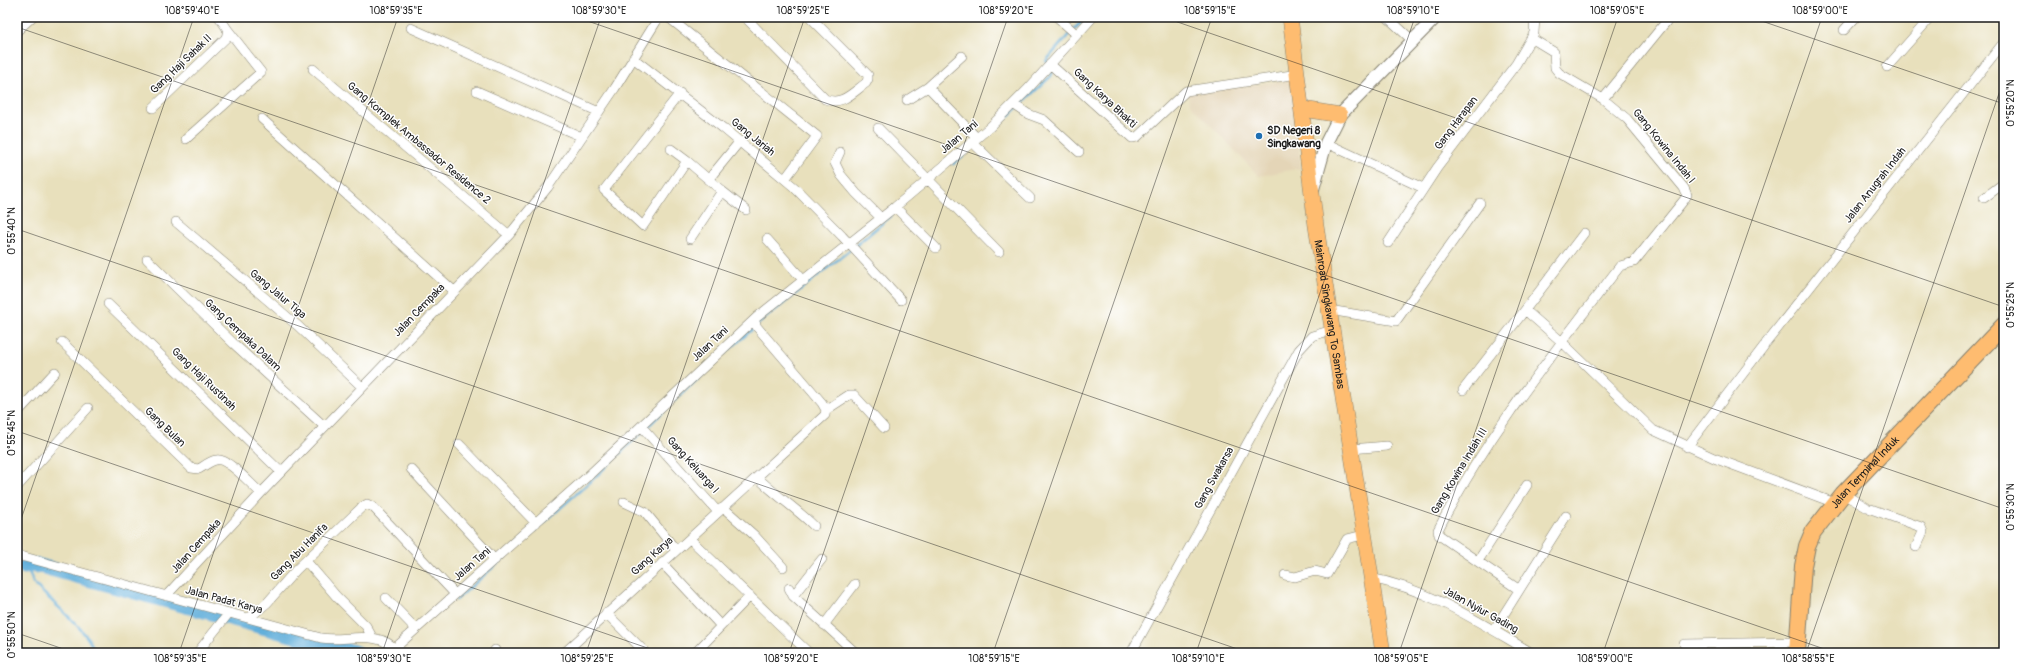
<svg xmlns="http://www.w3.org/2000/svg" width="2021" height="670" viewBox="0 0 2021 670" font-family="Pangolin,sans-serif">
  <style>
    .built { fill: #e4d5b7 }
    .lines { fill: none; stroke-linecap: round; stroke-linejoin: round }
    .stream { stroke: #60aeda; stroke-width: 2.5 }
    .river { stroke: #60aeda; stroke-width: 15 }
    .minor-casing { stroke: #827e6c; stroke-width: 10 }
    .tertiary-casing { stroke: #827e6c; stroke-width: 14 }
    .primary-casing { stroke: #827e6c; stroke-width: 16 }
    .trunk-casing { stroke: #827e6c; stroke-width: 18 }
    .minor { stroke: #fff; stroke-width: 9 }
    .tertiary { stroke: #fff; stroke-width: 12 }
    .primary { stroke: #febc70; stroke-width: 15 }
    .trunk { stroke: #febc70; stroke-width: 16 }
    .ticks { fill: none; stroke: #1c1c1c; stroke-width: 1; stroke-opacity: 0.45 }
    .poi-dot { fill: #1f6fb2; stroke: #fff; stroke-width: 1.5 }
    .labels { text-anchor: middle; dominant-baseline: central; stroke-width: 3; stroke-linejoin: round; paint-order: stroke }
    .street-label { font-size: 11px; fill: #1c1c1c; stroke: #fff }
    .poi-label { font-size: 11px; font-weight: bold; fill: #1c1c1c; stroke: #fff; text-anchor: start }
    .neatline { fill: none; stroke: #1c1c1c; stroke-width: 1.5 }
    .ticks-label { font-size: 10px; text-anchor: middle; fill: #1c1c1c }
  </style>
  <rect width="100%" height="100%" fill="#fff"/>
  <filter id="ink" filterUnits="userSpaceOnUse"><feTurbulence type="fractalNoise" baseFrequency=".025" numOctaves="2"/><feDisplacementMap in="SourceGraphic" scale="8" xChannelSelector="R" yChannelSelector="G"/><feConvolveMatrix kernelMatrix="1 2 1 2 8 2 1 2 1" color-interpolation-filters="sRGB"/></filter>
  <filter id="wash" filterUnits="userSpaceOnUse"><feTurbulence type="fractalNoise" baseFrequency=".012" numOctaves="4" result="noise"/><feDisplacementMap in="SourceGraphic" scale="16" xChannelSelector="R" yChannelSelector="G"/><feGaussianBlur stdDeviation="0.9" result="paint"/><feColorMatrix in="noise" values="0 0 0 0 0 0 0 0 0 0 0 0 0 0 0 0 0 1.4 0 .05"/><feComposite in="paint" operator="in"/></filter>
  <g filter="url(#wash)">
    <rect width="100%" height="100%" fill="#e8e0bc"/>
    <path class="built" d="M 1292,80 L 1301,168 L 1259,176 L 1190,104 L 1187,93 Z"/>
    <g class="lines">
      <path class="stream" d="M 17,25 L 24,17
        M 1074,29 L 1087,17
        M 1048,63 L 1046,61 L 1071,32
        M 994,129 L 1051,76 L 1053,70
        M 953,164 L 966,153
        M 855,246 L 891,216
        M 758,324 L 851,249
        M 725,353 L 755,327
        M 674,401 L 706,371
        M 17,565 C 28,568 30,572 33,583 C 47,598 93,634 94,653
        M 456,600 L 592,480 L 668,407"/>
      <path class="river" d="M 25,567 L 31,565 L 40,566 L 357,653"/>
    </g>
  </g>
  <g filter="url(#ink)">
    <g class="lines">
      <defs>
        <path id="minor" d="M 668,17 L 817,136 L 785,179
          M 745,17 L 825,99 C 842,106 852,93 866,83 L 868,79 L 868,75 L 810,17
          M 1057,17 L 1076,34
          M 1387,17 L 1413,41
          M 411,28 L 599,112
          M 1844,30 L 1856,17
          M 17,31 L 32,17
          M 633,58 L 723,128 L 794,187 L 842,236 L 901,300
          M 1050,64 L 1132,138 L 1137,137 L 1186,91 L 1298,74
          M 1887,67 L 1931,17
          M 313,69 L 509,235
          M 928,87 L 962,56
          M 477,91 L 582,137
          M 1603,99 L 1670,17
          M 907,100 L 928,87 L 977,138
          M 1013,104 L 1028,114 L 1044,120 L 1079,152
          M 153,108 L 226,38 L 228,30 L 219,17
          M 262,119 L 454,291
          M 878,128 L 999,252
          M 186,139 L 261,72 L 228,30
          M 972,142 L 1030,198
          M 1326,143 L 1423,188
          M 671,149 L 687,161 L 643,226 L 604,190 L 680,93
          M 840,152 L 835,163 L 841,175 L 856,193 L 881,218
          M 687,161 L 722,191 L 690,239
          M 708,180 L 740,141
          M 722,191 L 746,210
          M 1984,198 L 2004,183
          M 895,207 L 936,248
          M 176,222 L 298,326 L 362,387
          M 767,239 L 804,281
          M 1388,243 L 1437,168 L 1516,64 L 1534,33 L 1535,17
          M 147,259 L 234,344 L 324,426
          M 108,304 L 281,472
          M 1329,310 L 1396,321 L 1480,203
          M 1525,310 L 1584,233
          M 62,342 L 191,468 L 199,469 C 204,466 210,461 216,460 C 228,457 251,485 261,493
          M 1766,343 L 2004,42
          M 1463,390 L 1525,310 L 1562,342 L 1653,430 L 1714,458 L 1835,503
          M 826,410 L 849,395 L 854,395 L 884,428
          M 17,413 L 55,372
          M 641,426 L 718,512
          M 459,444 L 536,523
          M 1687,447 L 1764,346
          M 1351,449 L 1387,446
          M 411,469 L 495,560
          M 757,477 C 775,495 796,508 814,526
          M 17,487 L 88,408
          M 1843,494 L 1866,507
          M 624,502 L 645,512 L 676,550
          M 722,508 L 726,510 L 754,535 L 783,567
          M 1871,509 L 1921,527 L 1923,532 L 1916,547
          M 690,539 L 809,653
          M 17,555 L 321,638 C 346,642 379,628 398,652
          M 306,561 L 336,596 L 366,626 L 372,637
          M 1478,561 L 1527,485
          M 662,563 L 721,626
          M 1285,575 L 1295,577 L 1315,571 L 1327,574 L 1347,539 L 1363,535
          M 1370,578 C 1430,589 1480,623 1532,653
          M 789,588 L 793,596 L 856,653
          M 1518,589 L 1439,535 L 1438,530 C 1487,434 1555,351 1620,266 L 1634,262 L 1684,200 L 1687,195 L 1684,188 L 1627,119 L 1603,99 L 1559,73 L 1555,68 L 1554,52 L 1531,38
          M 166,596 L 261,493 L 509,235 L 548,187 L 615,88 L 659,17
          M 793,596 L 822,559
          M 386,598 L 416,629
          M 606,613 L 644,651
          M 249,618 L 267,603 L 296,570 L 362,507 L 367,504 L 373,507 L 455,594
          M 824,625 L 855,584
          M 1494,630 L 1566,516
          M 1684,644 L 1798,642
          M 395,648 L 588,476 L 757,317 L 895,207 L 990,127 L 1027,90 L 1093,17
          M 197,653 L 229,613
          M 493,653 L 495,650
          M 564,653 L 825,415 L 826,410 L 822,403 L 757,327 L 754,320
          M 695,653 L 750,596
          M 1131,653 L 1299,350 L 1312,336 L 1332,330"/>
        <path id="tertiary" d="M 1313,189 L 1326,143 L 1340,115 L 1436,17"/>
        <g id="primary">
          <path id="s1" d="M 1290,17 L 1316,226 L 1383,653"/>
          <path d="M 1303,109 L 1340,115"/>
        </g>
        <g id="trunk">
          <path id="s2" d="M 1797,653 L 1803,566 L 1807,546 L 1813,532 L 1843,494 L 2004,325"/>
        </g>
      </defs>
      <use href="#minor" class="minor-casing"/>
      <use href="#tertiary" class="tertiary-casing"/>
      <use href="#primary" class="primary-casing"/>
      <use href="#trunk" class="trunk-casing"/>
      <use href="#minor" class="minor"/>
      <use href="#tertiary" class="tertiary"/>
      <use href="#primary" class="primary"/>
      <use href="#trunk" class="trunk"/>
    </g>
  </g>
  <path class="ticks" d="M 576,17 L 2004,509M 1163,17 L 2004,307M 1750,17 L 2004,104M 17,27 L 1836,653M 17,229 L 1249,653M 17,431 L 662,653M 17,531 L 194,17M 17,633 L 75,653M 179,653 L 398,17M 382,653 L 601,17M 586,653 L 805,17M 789,653 L 1008,17M 993,653 L 1212,17M 1196,653 L 1415,17M 1399,653 L 1618,17M 1603,653 L 1822,17M 1806,653 L 2004,79"/>
  <circle class="poi-dot" cx="1259" cy="136" r="4"/>
  <g class="labels">
    <g class="street-label">
      <text transform="translate(181 64) rotate(-44)">Gang Haji Sahak II</text>
      <text transform="translate(1105 98) rotate(43)">Gang Karya Bhakti</text>
      <text transform="translate(1456 123) rotate(-53)">Gang Harapan</text>
      <text transform="translate(753 137) rotate(39)">Gang Jariah</text>
      <text transform="translate(959 137) rotate(-40)">Jalan Tani</text>
      <text transform="translate(419 143) rotate(40)">Gang Komplek Ambassador Residence 2</text>
      <text transform="translate(1664 146) rotate(51)">Gang Kowina Indah I</text>
      <text transform="translate(1875 185) rotate(-52)">Jalan Anugrah Indah</text>
      <text transform="translate(278 294) rotate(40)">Gang Jalur Tiga</text>
      <text transform="translate(419 310) rotate(-46)">Jalan Cempaka</text>
      <text stroke="none"><textPath href="#s1" startOffset="300">Mainroad Singkawang To Sambas</textPath></text>
      <text transform="translate(243 335) rotate(43)">Gang Cempaka Dalam</text>
      <text transform="translate(710 344) rotate(-43)">Jalan Tani</text>
      <text transform="translate(204 379) rotate(44)">Gang Haji Rustinah</text>
      <text transform="translate(165 427) rotate(44)">Gang Bulan</text>
      <text transform="translate(693 465) rotate(48)">Gang Keluarga I</text>
      <text transform="translate(1459 471) rotate(-59)">Gang Kowina Indah III</text>
      <text stroke="none"><textPath href="#s2" startOffset="202">Jalan Terminal Induk</textPath></text>
      <text transform="translate(1214 478) rotate(-61)">Gang Swakarsa</text>
      <text transform="translate(196 546) rotate(-48)">Jalan Cempaka</text>
      <text transform="translate(299 552) rotate(-45)">Gang Abu Hanifa</text>
      <text transform="translate(652 556) rotate(-42)">Gang Karya</text>
      <text transform="translate(472 564) rotate(-41)">Jalan Tani</text>
      <text transform="translate(224 600) rotate(15)">Jalan Padat Karya</text>
      <text transform="translate(1481 610) rotate(29)">Jalan Nyiur Gading</text>
    </g>
    <g class="poi-label">
      <text x="1267" y="130">SD Negeri 8<tspan x="1267" dy="13">Singkawang</tspan></text>
    </g>
  </g>
  <rect width="2021" height="670" fill="none" stroke="#fff" stroke-width="44"/>
  <rect x="22" y="22" width="1977" height="626" class="neatline"/>
  <g class="ticks-label">
    <text x="192" y="14">108°59'40"E</text>
    <text x="396" y="14">108°59'35"E</text>
    <text x="599" y="14">108°59'30"E</text>
    <text x="803" y="14">108°59'25"E</text>
    <text x="1006" y="14">108°59'20"E</text>
    <text x="1210" y="14">108°59'15"E</text>
    <text x="1413" y="14">108°59'10"E</text>
    <text x="1617" y="14">108°59'05"E</text>
    <text x="1820" y="14">108°59'00"E</text>
    <text transform="translate(2010 103) rotate(-90)" y="4">0°55'20"N</text>
    <text transform="translate(11 231) rotate(-90)" y="4">0°55'40"N</text>
    <text transform="translate(2010 305) rotate(-90)" y="4">0°55'25"N</text>
    <text transform="translate(11 433) rotate(-90)" y="4">0°55'45"N</text>
    <text transform="translate(2010 507) rotate(-90)" y="4">0°55'30"N</text>
    <text transform="translate(11 635) rotate(-90)" y="4">0°55'50"N</text>
    <text x="180" y="662">108°59'35"E</text>
    <text x="384" y="662">108°59'30"E</text>
    <text x="587" y="662">108°59'25"E</text>
    <text x="791" y="662">108°59'20"E</text>
    <text x="994" y="662">108°59'15"E</text>
    <text x="1198" y="662">108°59'10"E</text>
    <text x="1401" y="662">108°59'05"E</text>
    <text x="1605" y="662">108°59'00"E</text>
    <text x="1808" y="662">108°58'55"E</text>
  </g>
</svg>
